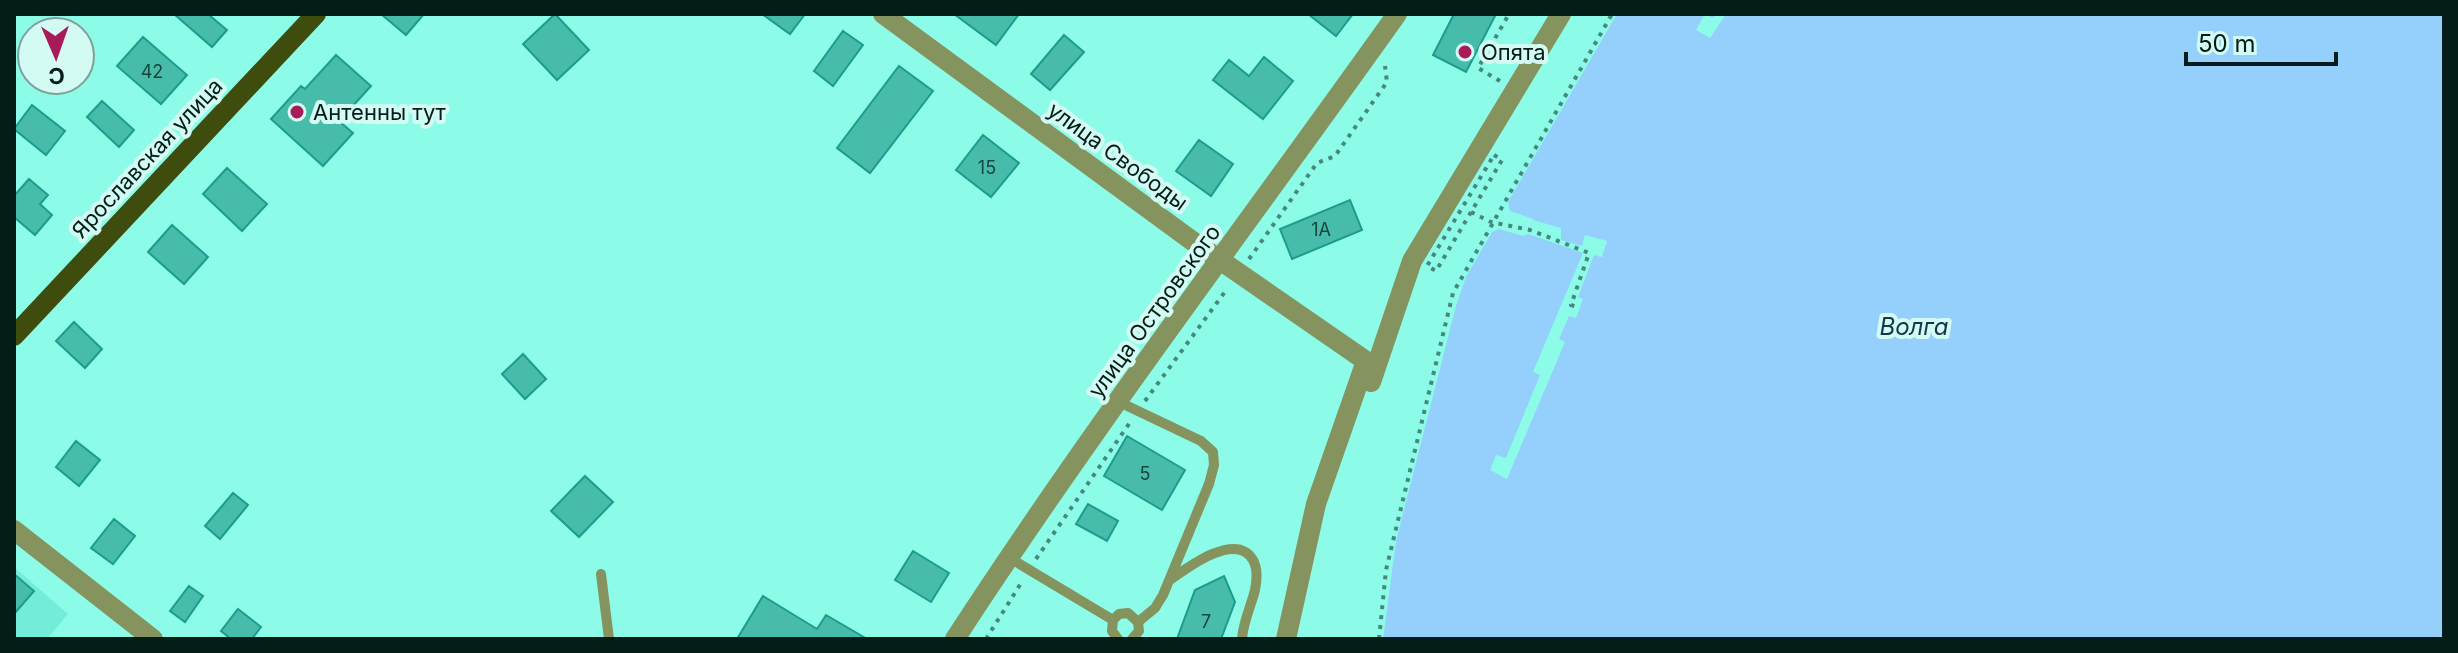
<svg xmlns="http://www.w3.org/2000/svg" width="2458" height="653" viewBox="0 0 2458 653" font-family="Inter,sans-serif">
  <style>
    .built { fill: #73edd9 }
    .water { fill: #95cffb }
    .pier { fill: #8cfce8 }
    .building { fill: #48bcaa; stroke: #1c9c8c; stroke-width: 2 }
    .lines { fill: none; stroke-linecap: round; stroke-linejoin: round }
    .path { stroke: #46887d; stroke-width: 4; stroke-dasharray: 4 6; stroke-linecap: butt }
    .lane { stroke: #85935f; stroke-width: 10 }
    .street { stroke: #85935f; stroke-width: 20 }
    .primary { stroke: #3e4c0d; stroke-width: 20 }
    .poi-dot { fill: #a81a58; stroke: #d3fbf3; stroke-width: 3 }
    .labels { text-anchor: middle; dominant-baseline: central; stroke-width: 8; stroke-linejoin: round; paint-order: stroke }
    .number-label { font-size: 18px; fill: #16453d }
    .poi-label { font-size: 22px; fill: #051d19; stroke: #d3fbf3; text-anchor: start }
    .street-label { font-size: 22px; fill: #051d19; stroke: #d3fbf3 }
    .water-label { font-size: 24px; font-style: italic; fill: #15364c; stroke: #d3fbf3 }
  </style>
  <rect width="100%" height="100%" fill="#8cfce8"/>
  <path class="built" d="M 14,567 L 68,614 L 47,639 L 14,639 Z"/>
  <path class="water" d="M 1617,14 L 2444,14 L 2444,639 L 1383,639 L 1396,541 L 1456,306 L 1466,277 L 1492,232 L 1499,229 L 1523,236 L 1528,234 L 1533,219 L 1510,211 L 1508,202 Z"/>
  <path class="pier" d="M 1705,14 L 1713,18 L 1716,14 L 1726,14 L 1710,38 L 1696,30 Z
    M 1533,220 L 1561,228 L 1561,240 L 1582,246 L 1585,235 L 1607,241 L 1602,257 L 1594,255 L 1578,297 L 1583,299 L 1576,318 L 1569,316 L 1559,339 L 1565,342 L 1507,479 L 1490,470 L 1496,455 L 1506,458 L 1540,375 L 1533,372 L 1583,253 L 1528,234 Z"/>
  <path class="building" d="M 174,14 L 208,14 L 227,30 L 212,47 Z
    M 381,14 L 424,14 L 406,35 Z
    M 555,14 L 589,50 L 557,80 L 523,44 Z
    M 762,14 L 805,14 L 790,34 Z
    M 954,14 L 1019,14 L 996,45 Z
    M 1308,14 L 1353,14 L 1336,36 Z
    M 1454,14 L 1496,14 L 1466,72 L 1433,55 Z
    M 843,31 L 863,45 L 833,86 L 814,71 Z
    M 1064,35 L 1084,52 L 1050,90 L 1031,74 Z
    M 143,37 L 187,75 L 161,104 L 117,66 Z
    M 336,55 L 371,86 L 339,121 L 353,133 L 323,166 L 271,119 L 301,86 L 305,89 Z
    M 1264,57 L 1293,81 L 1263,119 L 1213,80 L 1229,60 L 1249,76 Z
    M 899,66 L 933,91 L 870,173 L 837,148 Z
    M 102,101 L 134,130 L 119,147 L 87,117 Z
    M 32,105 L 65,131 L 46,155 L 14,129 Z
    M 983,135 L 1019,163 L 991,197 L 956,170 Z
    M 1199,140 L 1233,164 L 1211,196 L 1176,171 Z
    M 227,168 L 267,204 L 242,231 L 203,194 Z
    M 29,179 L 48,195 L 40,204 L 52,215 L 35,235 L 14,217 L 14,196 Z
    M 1350,200 L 1362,230 L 1292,259 L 1280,229 Z
    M 172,225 L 208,257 L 184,284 L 148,252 Z
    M 74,322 L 102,349 L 85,368 L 56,341 Z
    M 523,354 L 546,379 L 525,399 L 502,374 Z
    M 1127,436 L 1185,470 L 1162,510 L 1104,476 Z
    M 76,441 L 100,460 L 79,486 L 56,467 Z
    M 585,476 L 613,502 L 579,537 L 551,511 Z
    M 233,493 L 248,505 L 220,539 L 205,526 Z
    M 1088,504 L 1118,521 L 1107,541 L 1076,524 Z
    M 114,519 L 135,536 L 113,564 L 91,548 Z
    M 913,551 L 949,573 L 931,602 L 895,580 Z
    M 14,574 L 34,591 L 14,614 Z
    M 1224,576 L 1235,602 L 1221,639 L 1177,639 L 1195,590 Z
    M 189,586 L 203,596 L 185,622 L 170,611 Z
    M 763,596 L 817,629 L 826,615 L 867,639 L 737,639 Z
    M 238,609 L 261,627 L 252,639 L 231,639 L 221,631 Z"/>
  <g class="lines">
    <path class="path" d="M 1500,81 L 1478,68 L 1509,14
      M 1494,155 L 1502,160 L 1436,271 L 1427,266 Z
      M 1471,212 L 1491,222 L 1530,230 L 1589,253 L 1571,305 L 1580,308
      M 1249,259 L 1317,163 L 1335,156 L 1387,82 L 1385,66
      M 1145,401 L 1227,289
      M 1036,559 L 1131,421
      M 986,639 L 1023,580
      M 1379,639 L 1386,570 L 1453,293 L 1612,14"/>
    <path class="lane" d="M 1117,401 L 1201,441 L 1213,452 L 1214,465 L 1209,484 L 1163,595 L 1155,608 L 1138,622 L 1139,631 L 1132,639
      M 1008,557 L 1113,620
      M 601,574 L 609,639
      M 1170,580 C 1188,567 1236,531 1253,560 C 1258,569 1257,580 1255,590 C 1251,606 1243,622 1242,639
      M 1113,620 L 1119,614 L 1128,613 L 1138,622
      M 1113,620 L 1112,631 L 1118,639"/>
    <path class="street" d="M 883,14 L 1191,240 L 1366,361 L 1316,504 L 1286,639
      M 1371,382 L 1412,261 L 1561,14
      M 14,530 L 153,639
      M 955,639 C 1094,425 1249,222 1397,14"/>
    <path class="primary" d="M 14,336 L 316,14"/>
  </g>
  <g class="poi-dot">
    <circle cx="1465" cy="52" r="8"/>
    <circle cx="297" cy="112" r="8"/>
  </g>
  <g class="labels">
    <g class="number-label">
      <text x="152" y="71">42</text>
      <text x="987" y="167">15</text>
      <text x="1321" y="229">1А</text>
      <text x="1145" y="473">5</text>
      <text x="1206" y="621">7</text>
    </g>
    <g class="poi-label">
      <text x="1481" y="52">Опята</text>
      <text x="313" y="112">Антенны тут</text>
    </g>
    <g class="street-label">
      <text transform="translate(1118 156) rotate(36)">улица Свободы</text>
      <text transform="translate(147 158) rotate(-47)">Ярославская улица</text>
      <text transform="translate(1154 311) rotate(-54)">улица Островского</text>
    </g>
    <g class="water-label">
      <text x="1914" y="326">Волга</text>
    </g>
  </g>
  <rect width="2458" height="653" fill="none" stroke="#051d19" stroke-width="32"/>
  <g transform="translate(56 56) rotate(178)"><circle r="38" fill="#d3fbf3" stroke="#81a29c" stroke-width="2"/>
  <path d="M0-6L14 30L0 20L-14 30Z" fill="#a81a58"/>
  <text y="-12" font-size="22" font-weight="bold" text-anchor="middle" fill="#051d19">С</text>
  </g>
  <path d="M2186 52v12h150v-12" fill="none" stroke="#051d19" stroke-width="4"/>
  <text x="2198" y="52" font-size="24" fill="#051d19" stroke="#d3fbf3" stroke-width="6" paint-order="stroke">50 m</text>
</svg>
